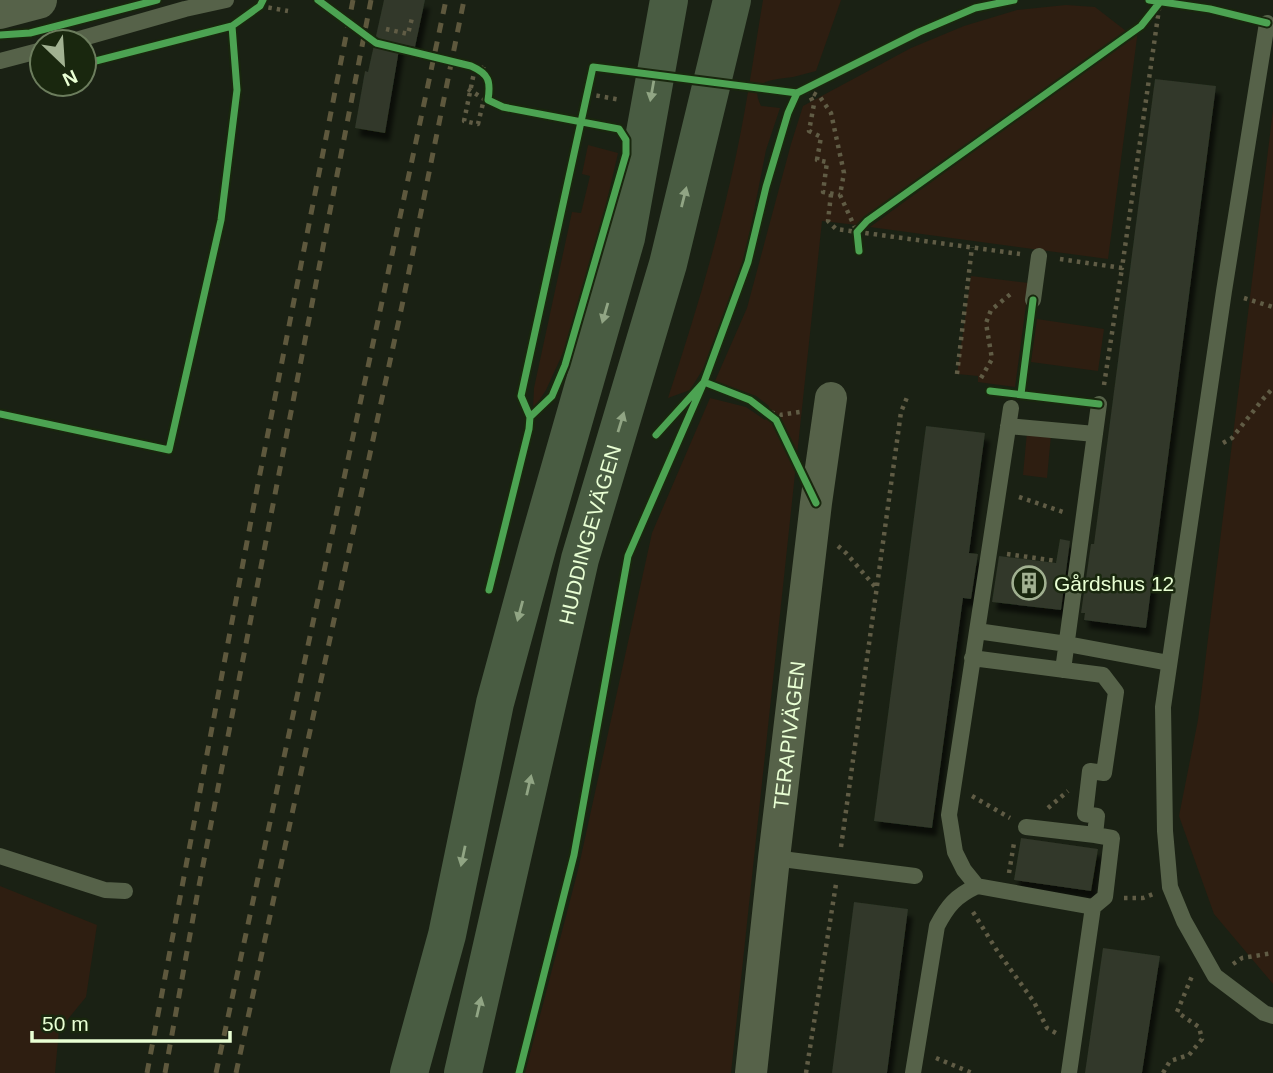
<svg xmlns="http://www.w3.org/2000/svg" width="1273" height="1073" viewBox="0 0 1273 1073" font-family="Helvetica,sans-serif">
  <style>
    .green { fill: #2e1e11 }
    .building { fill: #303829; filter: url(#shadow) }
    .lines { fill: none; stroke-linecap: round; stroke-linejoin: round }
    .path { stroke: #605c45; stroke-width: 4.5; stroke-dasharray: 3.5 5; stroke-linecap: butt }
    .service { stroke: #566249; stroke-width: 16 }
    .minor { stroke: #566249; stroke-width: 32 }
    .tertiary { stroke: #566249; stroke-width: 38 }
    .primary { stroke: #495c42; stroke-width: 38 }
    .rail { stroke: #5e583d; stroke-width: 5; stroke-dasharray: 10 9; stroke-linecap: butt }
    .path-bridge { stroke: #605c45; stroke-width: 4.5; stroke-dasharray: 3.5 5; stroke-linecap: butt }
    .cycleway-casing { stroke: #19270e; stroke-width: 11 }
    .cycleway { stroke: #4ca352; stroke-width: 7 }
    .oneway { fill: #91a584 }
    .labels { text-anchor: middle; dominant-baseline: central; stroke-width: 5; stroke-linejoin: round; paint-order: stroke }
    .street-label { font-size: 21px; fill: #e9ffd4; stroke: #19270e }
    .poi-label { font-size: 21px; fill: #e9ffd4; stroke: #19270e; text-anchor: start }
  </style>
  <defs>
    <filter id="shadow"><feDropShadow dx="4.5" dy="8" stdDeviation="2" flood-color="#0009"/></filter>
  </defs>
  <rect width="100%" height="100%" fill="#1a2114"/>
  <path class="green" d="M 763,0 L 841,0 L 816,71 C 808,73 801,75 793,77 C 776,80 747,78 761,106 L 780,108 L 766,150 L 750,231 L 735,293 L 706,364 L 690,390 L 668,398 C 692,325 714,253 731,178 C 745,119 753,59 763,0 Z
    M 1066,5 L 1095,7 L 1126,31 L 857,225 L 822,221 L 731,1073 L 525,1073 L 578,870 L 652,533 L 710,398 L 746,407 L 765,420 L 769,406 L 756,396 L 715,381 L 747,308 L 791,144 L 803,106 L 911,48 L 964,26 L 1017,10 Z
    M 1138,30 L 1108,259 L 870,227 Z
    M 1273,110 L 1273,984 L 1214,914 L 1179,816 L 1198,720 Z
    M 588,145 L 618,153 L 606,205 L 567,344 L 546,390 L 533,410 L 534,388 L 572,212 L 581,213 L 590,176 L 582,174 Z
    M 971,276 L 1029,283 L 1015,387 L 978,382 L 978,376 L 957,374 Z
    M 1037,319 L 1104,329 L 1098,371 L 1031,362 Z
    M 1027,432 L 1051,435 L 1047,478 L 1023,475 Z
    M 0,886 L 97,925 L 86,997 L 59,1030 L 55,1073 L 0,1073 Z"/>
  <path class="building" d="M 384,0 L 425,0 L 415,47 L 400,44 L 385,133 L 355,128 L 365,71 L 368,72 Z
    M 1155,79 L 1216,86 L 1146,628 L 1084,620 L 1085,613 L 1081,613 L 1091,544 L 1094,544 Z
    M 926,426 L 985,433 L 969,553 L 978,554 L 971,599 L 963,598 L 932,828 L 874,821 Z
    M 1060,539 L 1070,541 L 1061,610 L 992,602 L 999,556 L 1056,563 Z
    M 1021,838 L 1098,849 L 1091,891 L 1014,880 Z
    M 854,902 L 908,909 L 887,1073 L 832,1073 Z
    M 1103,948 L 1160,956 L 1142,1073 L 1085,1073 Z"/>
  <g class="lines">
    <path class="path" d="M 323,3 L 323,0
      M 260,6 L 288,11
      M 330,9 L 332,3
      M 386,29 L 408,34 L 412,18
      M 392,47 L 393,42
      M 473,66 L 483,68 L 484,66 L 483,72
      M 468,89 L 484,99
      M 806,89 L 820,97 L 831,113 L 844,173 L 840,195 L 857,232
      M 807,90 L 814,104 L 809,131 L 821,137 L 817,160 L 827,162 L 823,192 L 840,195
      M 588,94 L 621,100
      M 831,194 L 828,221 L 836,229 L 1020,254
      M 1060,259 L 1122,268 L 1160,2
      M 1244,298 L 1273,307
      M 957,374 L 972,247
      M 981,378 L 992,359 L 986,323 L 991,310 L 1013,292
      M 1104,385 L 1122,268
      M 763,410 L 780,415 L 800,412
      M 1223,443 L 1232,438 L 1263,399 L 1273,388
      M 1019,497 L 1063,512
      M 838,546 L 846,553 L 877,589
      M 1007,554 L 1057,561
      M 972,796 L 1010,818
      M 1048,808 L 1068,791
      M 841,847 L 901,412 L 908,395
      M 1009,873 L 1014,843
      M 1124,898 L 1143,898 L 1153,894
      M 973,912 L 996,949 L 1034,1002 L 1047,1028 L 1056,1033
      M 1233,964 L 1242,958 L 1273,953
      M 936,1058 L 972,1073
      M 806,1073 L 836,884
      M 1163,1073 L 1170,1061 L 1189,1055 L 1202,1039 L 1199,1027 L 1177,1012 L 1192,976"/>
    <path class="service" d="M 1267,23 L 1224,291 L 1163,707 L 1165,831 L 1170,887 L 1184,921 L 1215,976 L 1264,1013 L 1273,1016
      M 69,42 L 185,9 L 226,0
      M 0,61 L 42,50
      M 1033,300 L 1039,256
      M 1008,426 L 1095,434
      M 977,631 L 1067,644 L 1169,663
      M 972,658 L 1103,675 L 1116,692 L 1104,773 L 1090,771 L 1085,814 L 1097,816 L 1095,835 L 1112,838 L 1105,897 L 1093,907 L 1069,1073
      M 1063,670 L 1099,404
      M 1026,827 L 1095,835
      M 0,856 L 105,890 L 125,891
      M 774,858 L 915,876
      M 977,886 L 964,870 L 955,852 L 949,815 L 1011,408
      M 913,1073 L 937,926 C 948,905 956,896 977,886 L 1093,907"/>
    <path class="minor" id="s1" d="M 751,1073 L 774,858 L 816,503 L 831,398"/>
    <path class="tertiary" d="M 0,10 L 38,0"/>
    <g class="primary">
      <path d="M 409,1073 L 447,935 L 495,703 L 538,545 L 626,238 L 669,0"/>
      <path id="s2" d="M 463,1073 L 580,559 L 668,264 L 732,0"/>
    </g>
    <path class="rail" d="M 147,1073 L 256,494 L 353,0
      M 165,1073 L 197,896 L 371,0
      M 216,1073 L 383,297 L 446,0
      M 236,1073 L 403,301 L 464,0"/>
    <path class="path-bridge" d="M 475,68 L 464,121 L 478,124 L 484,99"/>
    <defs>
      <path id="cycleway" d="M 318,0 L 376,43 L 471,66 C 489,74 491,81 488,100 L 503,107 L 619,129 L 626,140 L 626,154 L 565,365 L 552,396 L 530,417
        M 1149,0 L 1210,9 L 1267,23
        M 0,35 L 30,33 L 157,0
        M 84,64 L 232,26 L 260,6 L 263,0
        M 859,251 L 857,232 L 867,221 L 1141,26 L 1160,2
        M 990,391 L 1099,404
        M 1021,394 L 1033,300
        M 0,414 L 169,450 L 221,220 L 237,90 L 232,26
        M 656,435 L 704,382 L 750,400 L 776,420 L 816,503
        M 489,590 L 529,429 L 530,417 L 521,396 L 593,67 L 797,93 L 919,32 L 975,8 L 1014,0
        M 519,1073 L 574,855 L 628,556 L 704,382 L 748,262 L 766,187 L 788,113 L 797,93"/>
    </defs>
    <use href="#cycleway" class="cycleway-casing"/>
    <use href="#cycleway" class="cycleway"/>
  </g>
  <defs><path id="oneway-solid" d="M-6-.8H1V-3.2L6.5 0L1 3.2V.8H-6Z" transform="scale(1.75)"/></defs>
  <g class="oneway">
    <use href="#oneway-solid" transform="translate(652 91) rotate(100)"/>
    <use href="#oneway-solid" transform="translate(684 197) rotate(-76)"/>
    <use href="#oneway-solid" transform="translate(605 313) rotate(106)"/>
    <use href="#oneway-solid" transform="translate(621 422) rotate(-73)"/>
    <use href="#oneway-solid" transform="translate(520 611) rotate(105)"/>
    <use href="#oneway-solid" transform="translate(529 785) rotate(-77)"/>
    <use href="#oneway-solid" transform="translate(463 856) rotate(102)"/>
    <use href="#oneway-solid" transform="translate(479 1007) rotate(-77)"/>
  </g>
  <defs>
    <symbol id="building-ring" viewBox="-11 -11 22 22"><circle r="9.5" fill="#19270e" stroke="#a1b191" stroke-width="1.5"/><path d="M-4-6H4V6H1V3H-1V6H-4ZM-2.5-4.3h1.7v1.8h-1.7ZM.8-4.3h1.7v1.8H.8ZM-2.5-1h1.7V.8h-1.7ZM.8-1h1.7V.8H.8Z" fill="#a1b191"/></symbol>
  </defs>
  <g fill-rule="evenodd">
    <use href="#building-ring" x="1010" y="564" width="38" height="38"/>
  </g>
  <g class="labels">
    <g class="street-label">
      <text stroke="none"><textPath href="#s2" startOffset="553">HUDDINGEVÄGEN</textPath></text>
      <text stroke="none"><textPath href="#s1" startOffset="340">TERAPIVÄGEN</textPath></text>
    </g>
    <g class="poi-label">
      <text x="1054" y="583">Gårdshus 12</text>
    </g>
  </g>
  <g transform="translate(63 63) rotate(155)"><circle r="33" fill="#19270e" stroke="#6c7d5d" stroke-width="2"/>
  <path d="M0-5L12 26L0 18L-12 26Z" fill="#a1b191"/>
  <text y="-10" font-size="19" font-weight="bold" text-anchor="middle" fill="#e9ffd4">N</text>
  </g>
  <path d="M32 1031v10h198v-10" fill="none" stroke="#e9ffd4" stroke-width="3.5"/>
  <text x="42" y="1031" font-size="21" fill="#e9ffd4" stroke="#19270e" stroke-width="5" paint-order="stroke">50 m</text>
</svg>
